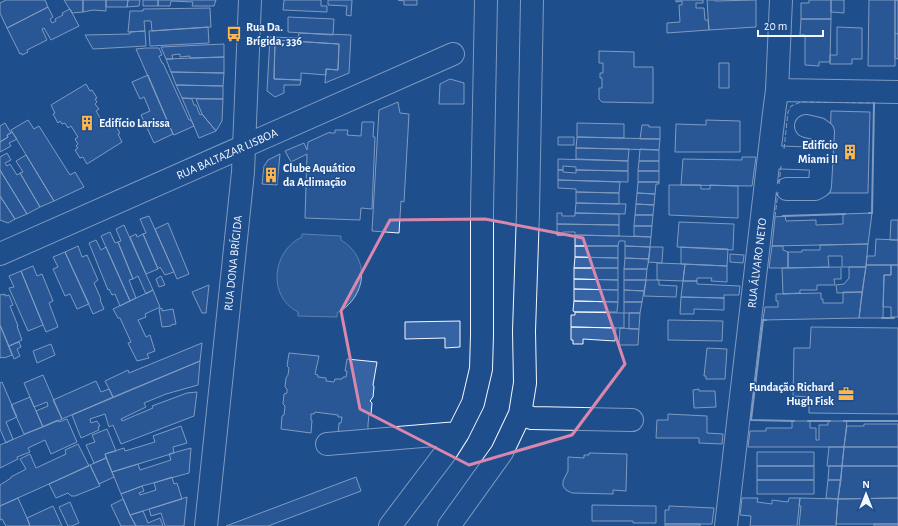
<svg xmlns="http://www.w3.org/2000/svg" width="898" height="526" viewBox="0 0 898 526" font-family="'Alegreya Sans',sans-serif">
  <style>
    .water { fill: #3b69a3; stroke: #a8bbd7 }
    .building { fill: #3563a3; stroke: #f2f6ff }
    .lines { fill: none; stroke-linecap: round; stroke-linejoin: round }
    .minor-casing { stroke: #f2f6ff; stroke-width: 24 }
    .minor { stroke: #1f4e8c; stroke-width: 22 }
    .fence { stroke: #f2f6ff; stroke-width: 1; stroke-dasharray: 5 2; stroke-linecap: butt }
    .wall { stroke: #f2f6ff; stroke-width: 2 }
    .marked { fill: none; stroke: #da87ad; stroke-width: 3; stroke-linejoin: round }
    .labels { text-anchor: middle; dominant-baseline: central; stroke-width: 3; stroke-linejoin: round; paint-order: stroke }
    .poi-label { font-size: 12px; font-weight: bold; fill: #f2f6ff; stroke: #1f4e8c; text-anchor: start }
    .street-label { font-size: 12px; fill: #f2f6ff; stroke: #1f4e8c }
  </style>
  <rect width="100%" height="100%" fill="#1f4e8c"/>
  <path class="water" d="M 302,234 L 341,236 L 341,240 C 371,258 367,297 337,313 L 337,317 L 298,316 L 298,312 C 267,296 272,251 302,237 Z"/>
  <path class="building" d="M 6,0 L 45,0 L 48,7 L 7,28 L 0,13 L 0,3 Z
    M 64,0 L 83,0 L 83,12 L 72,13 Z
    M 83,0 L 106,0 L 106,11 L 93,10 L 83,12 Z
    M 106,0 L 128,0 L 127,7 L 106,7 Z
    M 128,0 L 140,0 L 139,6 L 127,7 Z
    M 143,0 L 158,0 L 158,6 L 143,6 Z
    M 158,0 L 216,0 L 214,6 L 192,6 L 193,2 L 171,1 L 170,6 L 158,6 Z
    M 284,0 L 321,0 L 321,6 L 327,6 L 327,12 L 283,10 Z
    M 328,0 L 352,0 L 351,16 L 346,15 L 347,6 L 328,5 Z
    M 398,0 L 417,0 L 417,5 L 404,5 L 404,1 Z
    M 676,0 L 703,0 L 703,3 L 696,3 L 696,8 L 704,8 L 705,20 L 708,20 L 709,30 L 667,33 L 667,23 L 680,22 L 679,5 L 682,5 L 682,1 L 676,2 Z
    M 707,0 L 715,0 L 715,1 L 756,0 L 756,27 L 709,30 Z
    M 809,0 L 831,0 L 831,19 L 801,19 L 801,3 L 809,3 Z
    M 831,0 L 844,0 L 844,13 L 831,12 Z
    M 869,0 L 895,0 L 895,66 L 868,66 Z
    M 895,0 L 898,1 L 898,34 L 895,33 Z
    M 48,7 L 53,17 L 50,19 L 52,23 L 56,21 L 55,19 L 63,15 L 62,13 L 70,9 L 79,26 L 51,40 L 44,28 L 42,29 L 47,40 L 27,50 L 28,52 L 22,55 L 21,53 L 20,54 L 7,28 Z
    M 210,8 L 211,27 L 152,31 L 151,21 L 144,21 L 145,31 L 128,32 L 130,11 L 143,11 L 143,9 Z
    M 288,17 L 334,19 L 333,35 L 288,32 Z
    M 801,19 L 831,19 L 830,62 L 819,62 L 819,66 L 805,65 L 805,35 L 800,35 Z
    M 208,27 L 209,43 L 150,46 L 149,31 Z
    M 837,27 L 862,28 L 862,59 L 852,59 L 852,64 L 830,64 L 830,55 L 837,55 Z
    M 145,31 L 146,46 L 93,49 L 85,35 L 130,34 L 130,32 Z
    M 299,33 L 351,35 L 349,73 L 325,83 L 326,69 L 338,70 L 339,44 L 275,40 L 274,79 L 301,80 L 300,85 L 284,85 L 284,93 L 275,97 L 267,91 L 270,37 L 298,38 Z
    M 895,33 L 898,34 L 898,59 L 895,58 Z
    M 275,40 L 339,44 L 338,70 L 326,69 L 326,75 L 301,73 L 301,80 L 274,79 Z
    M 224,44 L 224,57 L 190,58 L 190,56 L 180,57 L 180,54 L 172,55 L 173,59 L 166,59 L 161,47 Z
    M 146,48 L 159,48 L 162,55 L 159,56 L 162,63 L 163,63 L 189,120 L 191,120 L 194,126 L 174,135 L 173,134 L 136,49 Z
    M 599,51 L 634,52 L 634,67 L 653,67 L 653,103 L 602,102 L 599,99 L 599,88 L 602,88 L 602,78 L 600,78 L 600,73 L 603,73 L 603,63 L 599,63 Z
    M 224,57 L 224,73 L 171,72 L 166,59 Z
    M 719,63 L 729,63 L 729,88 L 719,88 Z
    M 171,72 L 224,73 L 223,86 L 176,85 Z
    M 148,75 L 173,134 L 154,143 L 141,115 L 150,111 L 144,97 L 140,99 L 132,82 Z
    M 450,79 L 464,83 L 464,104 L 439,104 L 440,84 Z
    M 86,84 L 90,91 L 92,90 L 97,98 L 95,99 L 97,102 L 95,104 L 99,109 L 96,111 L 102,121 L 105,119 L 109,124 L 111,123 L 113,126 L 115,125 L 120,133 L 118,134 L 122,142 L 87,164 L 83,157 L 80,158 L 75,150 L 78,148 L 76,146 L 78,144 L 75,139 L 78,137 L 71,126 L 68,128 L 65,123 L 62,124 L 60,121 L 58,123 L 53,114 L 55,113 L 51,105 Z
    M 176,85 L 223,86 L 223,99 L 182,98 Z
    M 182,98 L 192,99 L 194,105 L 196,105 L 200,115 L 202,114 L 216,131 L 199,138 Z
    M 196,99 L 223,99 L 222,121 L 216,131 L 202,114 Z
    M 398,102 L 400,113 L 409,114 L 404,202 L 401,201 L 399,233 L 372,231 L 379,110 Z
    M 831,111 L 870,112 L 868,193 L 829,193 Z
    M 28,120 L 34,129 L 39,126 L 70,175 L 75,172 L 84,187 L 54,201 L 11,130 Z
    M 706,120 L 740,121 L 740,152 L 675,152 L 676,124 L 706,125 Z
    M 362,122 L 374,122 L 373,137 L 375,137 L 372,209 L 361,208 L 360,220 L 305,218 L 307,154 L 291,162 L 285,151 L 304,143 L 307,150 L 308,142 L 330,132 L 330,133 L 335,133 L 335,130 L 348,130 L 347,135 L 361,136 Z
    M 5,123 L 11,133 L 7,135 L 8,137 L 0,142 L 0,126 Z
    M 577,123 L 624,124 L 624,138 L 577,137 Z
    M 642,125 L 649,125 L 649,127 L 660,127 L 660,139 L 640,139 Z
    M 12,132 L 17,139 L 9,143 L 11,146 L 0,152 L 0,142 L 8,137 L 7,135 Z
    M 558,137 L 574,137 L 574,145 L 558,145 Z
    M 577,137 L 660,139 L 659,150 L 576,148 Z
    M 576,148 L 629,149 L 628,161 L 576,159 Z
    M 640,149 L 659,150 L 659,161 L 639,161 Z
    M 7,153 L 11,160 L 5,163 L 7,166 L 10,164 L 17,175 L 20,173 L 40,207 L 27,214 L 0,170 L 0,157 Z
    M 280,154 L 277,185 L 262,184 L 264,166 L 268,160 Z
    M 26,155 L 54,201 L 40,207 L 20,173 L 23,172 L 16,161 Z
    M 742,157 L 756,157 L 752,186 L 681,185 L 683,159 L 742,160 Z
    M 558,159 L 628,161 L 628,171 L 576,170 L 576,167 L 563,166 L 563,170 L 558,170 Z
    M 639,161 L 659,161 L 659,171 L 638,171 Z
    M 0,170 L 27,214 L 15,219 L 0,196 Z
    M 558,170 L 563,170 L 563,172 L 576,173 L 576,170 L 628,171 L 628,182 L 558,180 Z
    M 638,171 L 659,171 L 659,182 L 638,182 Z
    M 558,180 L 620,182 L 619,193 L 576,192 L 576,189 L 558,188 Z
    M 638,182 L 659,182 L 659,184 L 656,184 L 655,194 L 637,193 Z
    M 669,185 L 701,185 L 701,189 L 710,189 L 710,185 L 738,186 L 738,218 L 669,215 Z
    M 576,192 L 619,193 L 619,204 L 576,203 Z
    M 637,193 L 655,194 L 654,205 L 636,204 Z
    M 0,196 L 15,219 L 8,223 L 0,220 Z
    M 576,203 L 626,204 L 625,214 L 575,213 Z
    M 636,204 L 654,205 L 653,215 L 635,215 Z
    M 557,213 L 562,213 L 562,216 L 575,216 L 575,213 L 619,214 L 619,225 L 557,224 Z
    M 872,213 L 868,244 L 772,246 L 775,217 L 785,216 L 786,221 L 816,220 L 816,225 L 843,224 L 843,214 Z
    M 635,215 L 653,215 L 652,226 L 634,226 Z
    M 149,216 L 174,272 L 165,275 L 160,267 L 158,269 L 143,234 L 146,233 L 140,219 Z
    M 891,220 L 898,220 L 898,240 L 890,240 Z
    M 679,222 L 734,224 L 733,250 L 677,247 Z
    M 168,223 L 189,274 L 177,279 L 155,229 Z
    M 557,224 L 619,225 L 619,236 L 575,235 L 575,232 L 563,232 L 563,235 L 557,235 Z
    M 124,225 L 153,290 L 146,294 L 138,276 L 133,279 L 118,242 L 121,241 L 116,229 Z
    M 634,226 L 652,226 L 651,237 L 634,236 Z
    M 110,232 L 115,243 L 118,242 L 133,279 L 129,280 L 136,298 L 130,301 L 101,236 Z
    M 136,234 L 137,237 L 143,234 L 158,269 L 146,274 L 130,237 Z
    M 575,235 L 619,236 L 651,237 L 650,247 L 625,246 L 625,241 L 619,241 L 618,246 L 575,246 Z
    M 876,239 L 898,240 L 898,265 L 866,265 L 867,256 L 875,256 Z
    M 96,240 L 101,250 L 106,247 L 130,301 L 120,306 L 115,294 L 112,295 L 109,289 L 108,290 L 89,243 Z
    M 868,244 L 866,267 L 842,267 L 842,256 L 828,256 L 829,267 L 788,268 L 788,252 L 802,252 L 802,250 L 820,250 L 820,245 Z
    M 78,246 L 82,257 L 87,255 L 98,280 L 94,283 L 101,299 L 100,300 L 104,309 L 93,314 L 65,252 Z
    M 575,246 L 618,246 L 618,258 L 575,257 Z
    M 625,246 L 650,247 L 649,259 L 625,258 Z
    M 772,246 L 783,246 L 783,250 L 788,252 L 788,268 L 769,268 Z
    M 650,247 L 663,247 L 662,263 L 648,262 Z
    M 681,247 L 728,249 L 727,266 L 681,264 Z
    M 65,252 L 89,304 L 77,309 L 70,294 L 65,296 L 53,269 L 58,267 L 53,257 Z
    M 730,254 L 744,255 L 743,263 L 730,262 Z
    M 575,257 L 618,258 L 618,268 L 574,268 Z
    M 625,258 L 649,259 L 647,269 L 624,269 Z
    M 657,263 L 685,264 L 683,281 L 657,280 Z
    M 685,264 L 727,266 L 727,282 L 711,281 L 712,278 L 697,278 L 697,281 L 683,281 Z
    M 866,265 L 891,265 L 891,275 L 884,275 L 883,318 L 859,318 Z
    M 891,265 L 898,265 L 898,317 L 891,317 L 891,307 L 883,307 L 884,275 L 891,275 Z
    M 33,266 L 37,276 L 42,274 L 53,301 L 49,303 L 58,327 L 46,332 L 21,271 Z
    M 841,267 L 841,279 L 834,279 L 835,285 L 817,285 L 817,290 L 800,290 L 800,293 L 783,294 L 782,268 Z
    M 849,267 L 866,267 L 862,292 L 837,293 L 836,285 L 844,284 L 849,278 Z
    M 574,268 L 618,268 L 618,280 L 574,279 Z
    M 624,269 L 647,269 L 646,280 L 624,280 Z
    M 21,271 L 43,325 L 28,331 L 9,288 L 14,287 L 9,276 Z
    M 161,276 L 165,285 L 159,287 L 156,279 Z
    M 574,279 L 618,280 L 618,290 L 574,289 Z
    M 624,280 L 646,280 L 644,291 L 624,290 Z
    M 646,280 L 659,280 L 659,285 L 677,286 L 676,297 L 644,296 Z
    M 683,281 L 697,281 L 697,284 L 740,286 L 739,295 L 724,295 L 724,298 L 681,297 Z
    M 209,285 L 206,313 L 202,313 L 192,292 Z
    M 574,289 L 618,290 L 618,302 L 574,301 Z
    M 153,290 L 160,307 L 145,314 L 146,317 L 138,320 L 146,337 L 150,335 L 155,351 L 147,354 L 149,358 L 137,361 L 128,343 L 131,342 L 120,318 L 118,318 L 113,309 Z
    M 624,290 L 644,291 L 642,302 L 624,302 Z
    M 843,292 L 862,292 L 859,318 L 763,320 L 765,307 L 778,307 L 778,301 L 776,301 L 776,294 L 821,293 L 821,299 L 823,299 L 823,303 L 843,303 Z
    M 2,294 L 2,295 L 5,294 L 5,296 L 9,295 L 13,305 L 10,306 L 18,326 L 17,326 L 22,340 L 9,346 L 0,325 L 0,295 Z
    M 681,297 L 724,298 L 724,310 L 694,309 L 694,314 L 680,314 Z
    M 574,301 L 618,302 L 617,312 L 575,312 L 573,311 Z
    M 624,302 L 642,302 L 640,313 L 624,313 Z
    M 162,308 L 162,311 L 173,309 L 176,324 L 171,325 L 171,326 L 162,327 L 159,309 Z
    M 575,312 L 624,313 L 624,328 L 571,327 L 571,315 L 575,315 Z
    M 629,313 L 640,313 L 639,329 L 629,329 Z
    M 668,320 L 723,321 L 722,341 L 668,340 Z
    M 460,321 L 460,347 L 445,348 L 445,338 L 405,339 L 405,322 Z
    M 0,325 L 12,355 L 4,358 L 3,357 L 0,358 Z
    M 571,327 L 616,328 L 615,341 L 583,339 L 583,344 L 573,344 L 573,340 L 571,340 Z
    M 811,327 L 898,328 L 898,414 L 809,413 L 809,397 L 793,396 L 794,348 L 810,348 Z
    M 620,328 L 639,329 L 638,345 L 619,345 Z
    M 19,342 L 21,347 L 17,349 L 20,356 L 14,359 L 9,346 Z
    M 202,343 L 200,361 L 113,397 L 105,381 L 128,370 L 129,373 Z
    M 51,344 L 55,355 L 37,363 L 33,351 Z
    M 707,348 L 727,349 L 725,379 L 706,379 L 706,376 L 704,376 Z
    M 289,353 L 319,356 L 315,374 L 318,375 L 318,377 L 326,378 L 326,381 L 334,382 L 335,379 L 342,379 L 343,377 L 346,377 L 347,371 L 345,371 L 347,359 L 377,362 L 373,385 L 374,387 L 373,397 L 370,401 L 372,403 L 371,414 L 369,415 L 368,424 L 368,439 L 338,436 L 339,423 L 341,423 L 342,417 L 338,417 L 338,415 L 315,412 L 314,414 L 311,414 L 311,420 L 312,420 L 311,433 L 281,429 L 282,416 L 284,415 L 285,406 L 283,404 L 284,394 L 287,393 L 287,389 L 285,387 L 286,378 L 288,375 L 289,368 L 287,366 Z
    M 200,361 L 198,385 L 166,394 L 144,403 L 146,407 L 121,419 L 122,421 L 153,408 L 152,406 L 187,393 L 197,392 L 194,416 L 121,444 L 113,425 L 109,427 L 105,414 L 90,419 L 91,423 L 97,421 L 100,426 L 98,427 L 99,430 L 81,438 L 72,415 Z
    M 43,375 L 62,419 L 43,427 L 36,411 L 48,406 L 47,402 L 34,407 L 24,383 Z
    M 96,381 L 101,392 L 109,389 L 113,397 L 62,419 L 53,400 Z
    M 2,382 L 17,417 L 6,422 L 13,439 L 6,443 L 0,429 L 0,383 Z
    M 699,389 L 699,391 L 715,391 L 716,407 L 694,408 L 693,390 Z
    M 30,397 L 43,427 L 24,434 L 11,405 Z
    M 668,414 L 707,416 L 707,433 L 723,434 L 722,444 L 699,443 L 699,438 L 656,438 L 657,420 L 668,420 Z
    M 67,419 L 77,442 L 51,454 L 45,440 L 28,448 L 30,452 L 17,457 L 18,459 L 0,468 L 0,445 L 58,420 L 59,422 Z
    M 792,421 L 810,421 L 810,428 L 816,428 L 816,440 L 819,440 L 819,425 L 828,425 L 828,421 L 847,421 L 844,447 L 748,447 L 750,431 L 766,431 L 766,428 L 792,428 Z
    M 864,424 L 898,424 L 898,447 L 844,447 L 847,426 L 864,426 Z
    M 181,426 L 187,443 L 173,447 L 174,453 L 112,472 L 105,454 L 124,448 L 125,451 L 155,442 L 153,436 Z
    M 107,429 L 116,451 L 105,454 L 106,458 L 94,463 L 86,445 L 95,442 L 92,435 Z
    M 78,444 L 89,466 L 0,506 L 0,485 L 11,478 L 11,477 L 26,469 L 20,459 L 30,454 L 36,468 L 66,454 L 65,450 Z
    M 829,447 L 844,447 L 842,466 L 827,466 Z
    M 844,447 L 898,447 L 898,466 L 842,466 Z
    M 191,448 L 189,473 L 142,486 L 121,494 L 112,472 L 138,464 L 140,470 L 171,460 L 169,454 Z
    M 757,452 L 814,452 L 814,466 L 757,466 Z
    M 589,453 L 627,454 L 626,491 L 613,490 L 613,494 L 572,493 L 566,490 L 563,486 L 563,481 L 568,471 L 568,457 L 584,458 L 584,455 L 589,455 Z
    M 106,458 L 114,477 L 99,484 L 90,465 Z
    M 90,465 L 100,486 L 75,496 L 71,496 L 68,493 L 56,498 L 49,484 Z
    M 757,466 L 814,466 L 814,480 L 757,480 Z
    M 829,466 L 842,466 L 841,480 L 828,480 Z
    M 842,466 L 898,466 L 898,498 L 838,499 Z
    M 172,477 L 174,484 L 177,483 L 182,499 L 130,515 L 121,494 L 142,486 L 144,491 L 139,493 L 140,495 L 156,490 L 154,483 Z
    M 356,477 L 361,491 L 268,526 L 226,526 Z
    M 757,480 L 814,480 L 814,494 L 757,494 Z
    M 828,480 L 841,480 L 838,499 L 826,498 Z
    M 187,497 L 184,526 L 165,526 L 161,513 L 151,516 L 149,509 Z
    M 18,498 L 27,518 L 30,526 L 6,526 L 2,519 L 0,520 L 0,506 Z
    M 742,498 L 758,498 L 757,502 L 772,504 L 772,500 L 788,502 L 789,498 L 800,498 L 797,526 L 750,526 L 751,516 L 740,515 Z
    M 800,498 L 838,499 L 836,526 L 799,526 L 801,506 L 799,506 Z
    M 898,498 L 898,524 L 836,524 L 838,499 Z
    M 123,499 L 130,515 L 136,526 L 121,526 L 111,505 Z
    M 70,502 L 79,523 L 72,526 L 68,526 L 59,507 Z
    M 592,505 L 656,506 L 656,523 L 633,523 L 633,521 L 592,521 Z
    M 53,506 L 62,526 L 30,526 L 27,518 Z
    M 669,506 L 714,508 L 712,524 L 665,524 L 665,510 L 669,510 Z
    M 143,511 L 148,523 L 160,518 L 163,526 L 136,526 L 130,515 Z
    M 665,524 L 700,524 L 700,526 L 665,526 Z
    M 874,524 L 898,524 L 898,526 L 874,526 Z"/>
  <g class="lines">
    <defs>
      <path id="minor" d="M 777,90 L 898,92
        M 769,157 L 821,159
        M 787,189 L 815,189 L 820,186 L 823,132 L 819,129 L 806,126
        M 0,254 L 453,54
        M 520,414 L 532,418 L 632,420
        M 327,444 L 458,433
        M 206,526 L 243,172 L 250,0
        M 390,526 L 446,452 L 458,433 L 473,403 L 481,369 L 482,335 L 482,210 L 486,0
        M 449,526 L 502,452 L 520,414 L 525,383 L 524,331 L 528,212 L 532,0
        M 726,526 L 774,113 L 777,90 L 781,0"/>
    </defs>
    <use href="#minor" class="minor-casing"/>
    <use href="#minor" class="minor"/>
    <path class="fence" d="M 784,149 L 788,112 L 791,106 L 801,102 L 874,103
      M 779,184 L 781,166
      M 775,217 L 778,192"/>
    <path class="wall" d="M 869,213 L 872,213 L 874,103
      M 783,216 L 845,214
      M 882,318 L 894,318
      M 766,320 L 763,320 L 751,420 L 794,421
      M 808,421 L 830,421
      M 844,421 L 898,421"/>
  </g>
  <path d="M0 0H898V526H0ZM 485,219 L 583,238 L 625,364 L 572,435 L 469,465 L 360,409 L 341,311 L 390,220 Z" fill="#1f4e8c" fill-opacity=".55" fill-rule="evenodd"/>
  <path class="marked" d="M 485,219 L 583,238 L 625,364 L 572,435 L 469,465 L 360,409 L 341,311 L 390,220 Z"/>
  <defs>
    <symbol id="bus-bare" viewBox="-9 -9 18 18"><path d="M-5-6H5V4H4V6H2V4H-2V6H-4V4H-5ZM-3.5-4V0h7V-4ZM-3.5 1.2v1.5H-2V1.2ZM2 1.2v1.5H3.5V1.2Z" fill="#ffb74d" stroke="#1f4e8c" stroke-width="2.5" paint-order="stroke"/></symbol>
    <symbol id="building-bare" viewBox="-9 -9 18 18"><path d="M-4-6H4V6H1V3H-1V6H-4ZM-2.5-4.3h1.7v1.8h-1.7ZM.8-4.3h1.7v1.8H.8ZM-2.5-1h1.7V.8h-1.7ZM.8-1h1.7V.8H.8Z" fill="#ffb74d" stroke="#1f4e8c" stroke-width="2.5" paint-order="stroke"/></symbol>
    <symbol id="office-bare" viewBox="-9 -9 18 18"><path d="M-6-3h4V-5.5h4V-3h4V5H-6ZM-1-4.5V-3h2v-1.5ZM-6 0V1H6V0Z" fill="#ffb74d" stroke="#1f4e8c" stroke-width="2.5" paint-order="stroke"/></symbol>
  </defs>
  <g fill-rule="evenodd">
    <use href="#bus-bare" x="223" y="23" width="22" height="22"/>
    <use href="#building-bare" x="76" y="112" width="22" height="22"/>
    <use href="#building-bare" x="839" y="141" width="22" height="22"/>
    <use href="#building-bare" x="260" y="164" width="22" height="22"/>
    <use href="#office-bare" x="835" y="383" width="22" height="22"/>
  </g>
  <g class="labels">
    <g class="poi-label">
      <text x="246" y="27">Rua Da.<tspan x="246" dy="14">Brígida, 336</tspan></text>
      <text x="99" y="123">Edifício Larissa</text>
      <text x="838" y="145" text-anchor="end">Edifício<tspan x="838" dy="14">Miami II</tspan></text>
      <text x="283" y="168">Clube Aquático<tspan x="283" dy="14">da Aclimação</tspan></text>
      <text x="834" y="387" text-anchor="end">Fundação Richard<tspan x="834" dy="14">Hugh Fisk</tspan></text>
    </g>
    <g class="street-label">
      <text transform="translate(227 154) rotate(-24)">RUA BALTAZAR LISBOA</text>
      <text transform="translate(233 263) rotate(-84)">RUA DONA BRÍGIDA</text>
      <text transform="translate(757 263) rotate(-83)">RUA ÁLVARO NETO</text>
    </g>
  </g>
  <g transform="translate(866 494)" stroke="#1f4e8c" stroke-width="3" paint-order="stroke">
  <path d="M0-3L7 15L0 10L-7 15Z" fill="#f2f6ff"/>
  <text y="-6" font-size="11" font-weight="bold" text-anchor="middle" fill="#f2f6ff">N</text>
  </g>
  <path d="M758 30v6h65v-6" fill="none" stroke="#f2f6ff" stroke-width="2"/>
  <text x="764" y="30" font-size="12" fill="#f2f6ff" stroke="#1f4e8c" stroke-width="3" paint-order="stroke">20 m</text>
</svg>
